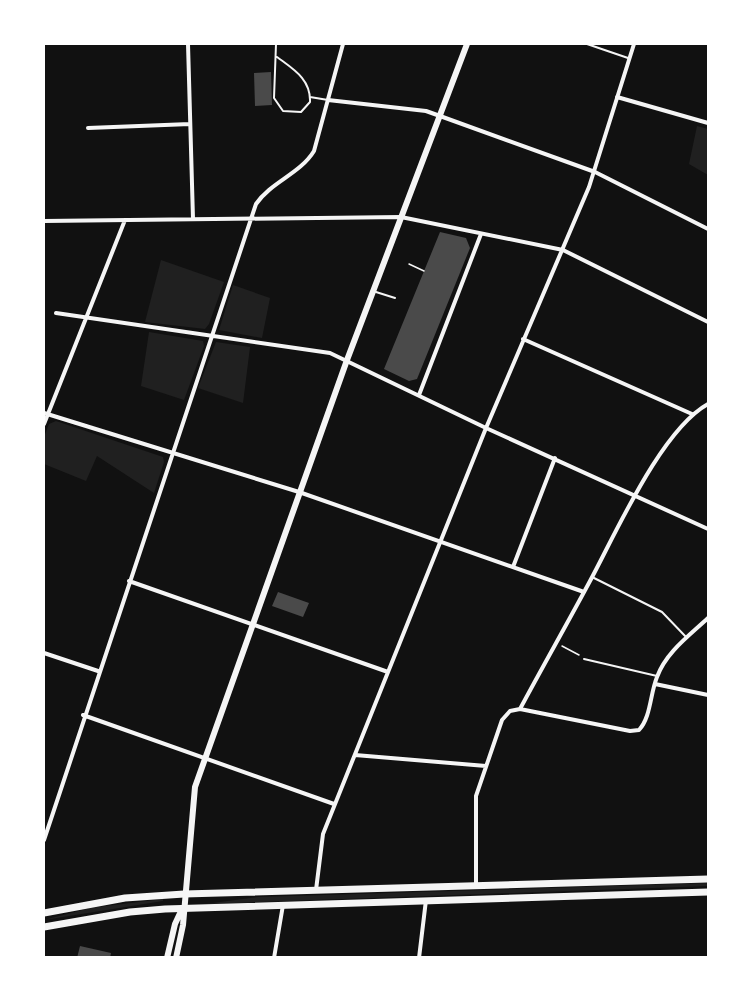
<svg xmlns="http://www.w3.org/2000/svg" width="752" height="1001" viewBox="0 0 752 1001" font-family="'Asap Condensed',sans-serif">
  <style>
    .green { fill: #202020 }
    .building { fill: #4a4a4a }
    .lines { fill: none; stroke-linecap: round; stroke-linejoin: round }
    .path { stroke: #f5f5f5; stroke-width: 1.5 }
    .service { stroke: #f5f5f5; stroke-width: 2 }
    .minor { stroke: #f5f5f5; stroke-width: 4 }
    .secondary { stroke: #f5f5f5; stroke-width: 6 }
    .primary { stroke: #f5f5f5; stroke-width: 7 }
  </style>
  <rect width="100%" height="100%" fill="#111"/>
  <path class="green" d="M 697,126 L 708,129 L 708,175 L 689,164 Z
    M 161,260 L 224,282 L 209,324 L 205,329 L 145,322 Z
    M 233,285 L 270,298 L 262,338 L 219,330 Z
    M 149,332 L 203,341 L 204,346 L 184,400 L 141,386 Z
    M 216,342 L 250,347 L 243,403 L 198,388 Z
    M 56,421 L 163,457 L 164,462 L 154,493 L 97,456 L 86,481 L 44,464 L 44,437 L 49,424 Z
    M 708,883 L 708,886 L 205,904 L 258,897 Z
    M 163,899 L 163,901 L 44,920 L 90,908 Z"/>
  <path class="building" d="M 271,72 L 272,105 L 255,106 L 254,73 Z
    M 440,232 L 466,238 L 470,248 L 417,379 L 409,381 L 384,369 Z
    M 278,592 L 309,603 L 303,617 L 272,606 Z
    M 80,946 L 111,953 L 110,958 L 77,958 Z"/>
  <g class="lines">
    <path class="path" d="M 409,264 L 424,271
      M 562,646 L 579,655"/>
    <path class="service" d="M 276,44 L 274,98 L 283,111 L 301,112 L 310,102 C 311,79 293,69 277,57
      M 587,44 L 628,58
      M 310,97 L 328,100
      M 376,292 L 395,298
      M 592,577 L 662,612 L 687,638
      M 584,659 L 657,676"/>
    <path class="minor" d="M 188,44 L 193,219
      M 617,97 L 708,123
      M 328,100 L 426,111 L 440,116 L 595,172 L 708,229
      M 88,128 L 190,124
      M 44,221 L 401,217 L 563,250 L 708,322
      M 56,313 L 330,353 L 486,428 L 708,529
      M 523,339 L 692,414
      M 419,395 L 481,234
      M 44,413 L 299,492 L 584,592
      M 44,424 L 125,220
      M 513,567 L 555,458
      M 129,581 L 388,672
      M 44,653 L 98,671
      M 655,684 L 708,695
      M 520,709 C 543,666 567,624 590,581 C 616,533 661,430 708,404
      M 83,715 L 334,804
      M 355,755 L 486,766
      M 44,840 L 256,204 C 271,182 300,174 314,151 L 343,44
      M 476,885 L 476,796 L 502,720 L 510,711 L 520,709 L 630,731 L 639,730 C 651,717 650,694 657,677 C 666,652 690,635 708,618
      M 316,890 L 323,834 L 486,428 L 589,187 L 634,44
      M 274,958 L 283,905
      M 419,958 L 426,900"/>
    <path class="secondary" d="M 167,958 L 175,924 L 182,909
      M 176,958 L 183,925 L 195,787 L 347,360 L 467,44"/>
    <path class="primary" d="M 44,913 L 125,898 L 184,894 L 708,879
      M 44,927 L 130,912 L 165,909 L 708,892"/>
  </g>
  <rect width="752" height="1001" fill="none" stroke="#ffffff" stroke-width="90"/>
</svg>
